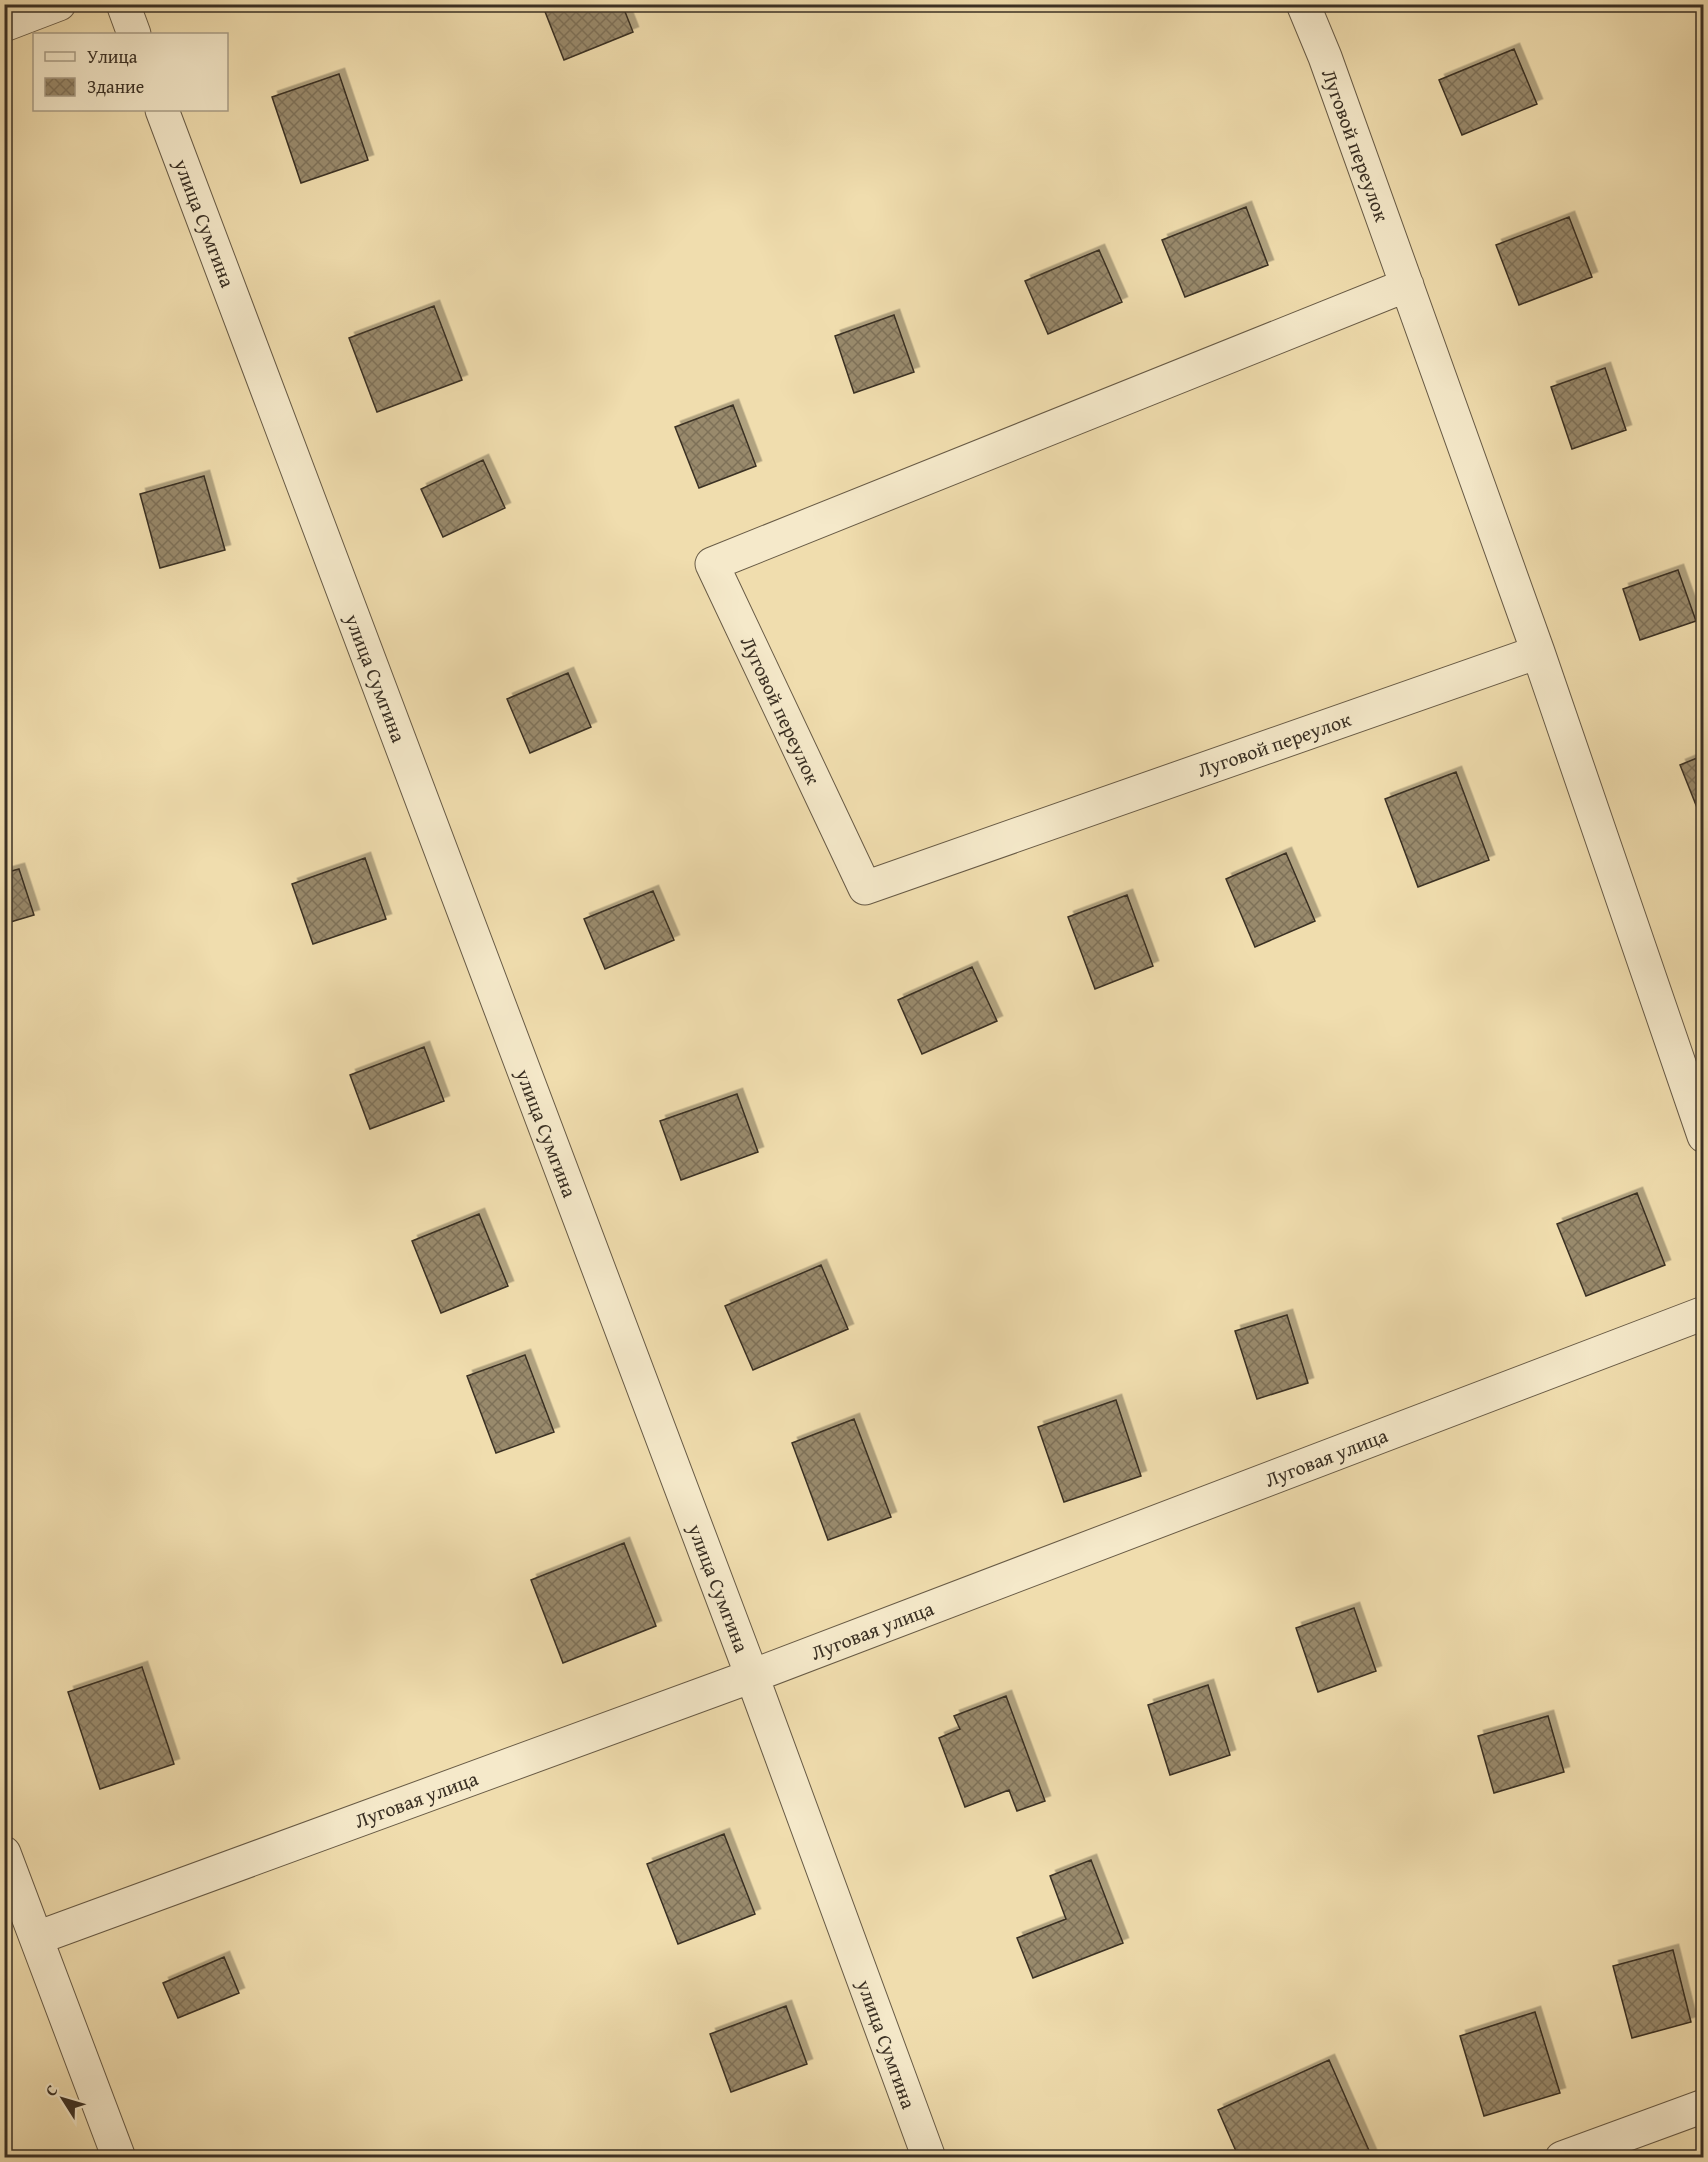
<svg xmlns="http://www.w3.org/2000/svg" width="1708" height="2162" viewBox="0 0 1708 2162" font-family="'Gentium Book Plus',serif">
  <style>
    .building { fill: url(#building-cross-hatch); stroke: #3a3024; stroke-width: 1.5; filter: url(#shadow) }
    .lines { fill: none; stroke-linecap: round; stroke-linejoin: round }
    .street-casing { stroke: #685b46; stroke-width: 35 }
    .street { stroke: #f5e9ca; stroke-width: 33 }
    .labels { text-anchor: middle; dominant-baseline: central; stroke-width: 5; stroke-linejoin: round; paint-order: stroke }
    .street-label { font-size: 20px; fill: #3a3024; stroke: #f5e9ca }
  </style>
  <defs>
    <pattern id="building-cross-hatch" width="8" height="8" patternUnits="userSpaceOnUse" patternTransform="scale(1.5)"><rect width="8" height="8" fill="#998a6c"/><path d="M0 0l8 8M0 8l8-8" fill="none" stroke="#7e7159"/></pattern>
    <filter id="shadow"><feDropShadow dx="5.5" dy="-5.5" stdDeviation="0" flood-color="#0004"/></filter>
  </defs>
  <rect width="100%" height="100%" fill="#f0ddae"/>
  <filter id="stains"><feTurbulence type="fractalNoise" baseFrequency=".00333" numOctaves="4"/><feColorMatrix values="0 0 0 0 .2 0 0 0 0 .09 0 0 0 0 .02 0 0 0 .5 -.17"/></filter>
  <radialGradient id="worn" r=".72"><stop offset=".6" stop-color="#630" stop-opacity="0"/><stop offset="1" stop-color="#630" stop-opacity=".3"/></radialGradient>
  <path class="building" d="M 542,4 L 622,4 L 633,32 L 564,60 Z
    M 1514,49 L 1537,104 L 1462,135 L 1439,80 Z
    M 339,74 L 368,160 L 301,183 L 272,97 Z
    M 1246,207 L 1268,265 L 1185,297 L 1162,240 Z
    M 1569,217 L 1592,277 L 1519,305 L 1496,245 Z
    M 1099,250 L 1122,302 L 1048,334 L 1025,281 Z
    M 434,306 L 462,380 L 377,412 L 349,338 Z
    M 894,315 L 914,372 L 854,393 L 835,336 Z
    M 1605,368 L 1626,430 L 1572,449 L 1551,387 Z
    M 733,405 L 756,466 L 699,488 L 675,427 Z
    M 483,460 L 505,508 L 443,537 L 421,489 Z
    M 204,476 L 225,550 L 160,568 L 140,494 Z
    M 1678,570 L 1696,621 L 1640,640 L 1623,589 Z
    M 568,673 L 591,727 L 530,753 L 507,699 Z
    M 1704,755 L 1704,814 L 1700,815 L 1680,765 Z
    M 1456,772 L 1489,860 L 1418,887 L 1385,799 Z
    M 1286,853 L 1315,921 L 1255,947 L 1226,879 Z
    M 365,858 L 386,919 L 313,944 L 292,884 Z
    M 19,869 L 34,915 L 4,924 L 4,873 Z
    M 653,891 L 674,940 L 605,969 L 584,919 Z
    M 1127,895 L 1153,966 L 1095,989 L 1068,917 Z
    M 972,967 L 997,1021 L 922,1054 L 898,1000 Z
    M 424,1047 L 444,1101 L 370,1129 L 350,1075 Z
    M 737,1094 L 758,1152 L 681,1180 L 660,1121 Z
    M 1637,1193 L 1665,1265 L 1586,1296 L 1557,1224 Z
    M 479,1214 L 508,1286 L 441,1313 L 412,1241 Z
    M 821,1265 L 848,1329 L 753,1370 L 725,1306 Z
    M 1287,1315 L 1308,1383 L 1257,1399 L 1235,1331 Z
    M 525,1355 L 554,1432 L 496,1453 L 467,1376 Z
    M 1116,1400 L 1141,1476 L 1064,1502 L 1038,1427 Z
    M 854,1419 L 891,1517 L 828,1540 L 792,1443 Z
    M 624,1543 L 656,1626 L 563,1663 L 531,1580 Z
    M 1354,1608 L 1376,1671 L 1318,1692 L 1296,1628 Z
    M 142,1667 L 174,1764 L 100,1789 L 68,1692 Z
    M 1208,1685 L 1230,1755 L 1170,1775 L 1148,1705 Z
    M 1006,1696 L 1045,1801 L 1017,1811 L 1009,1790 L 965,1807 L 939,1738 L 960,1729 L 954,1716 Z
    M 1548,1716 L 1564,1772 L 1494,1793 L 1478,1736 Z
    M 724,1834 L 755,1914 L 678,1944 L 647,1864 Z
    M 1091,1860 L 1123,1943 L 1033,1978 L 1017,1938 L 1066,1919 L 1050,1876 Z
    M 1673,1950 L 1691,2022 L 1632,2038 L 1613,1966 Z
    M 224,1957 L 239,1993 L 178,2018 L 163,1983 Z
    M 786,2006 L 807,2064 L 731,2092 L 710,2034 Z
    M 1535,2012 L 1560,2093 L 1484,2116 L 1460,2036 Z
    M 1329,2060 L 1371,2155 L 1365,2158 L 1239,2158 L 1218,2110 Z"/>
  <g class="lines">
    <defs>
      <path id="street" d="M 123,4 L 134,34
        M 1303,4 L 1325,57 L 1538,652 L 1704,1136
        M 4,25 L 59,4
        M 162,110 L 752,1676 L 929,2158
        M 1407,285 L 712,564 L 865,888 L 1538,652
        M 4,1853 L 119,2158
        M 37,1938 L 752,1676 L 1704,1313
        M 1562,2158 L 1704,2106"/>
    </defs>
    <use href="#street" class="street-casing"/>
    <use href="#street" class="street"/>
  </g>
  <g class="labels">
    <g class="street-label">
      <text transform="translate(1356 145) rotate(70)">Луговой переулок</text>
      <text transform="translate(205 223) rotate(69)">улица Сумгина</text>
      <text transform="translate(376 678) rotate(69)">улица Сумгина</text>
      <text transform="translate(781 710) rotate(65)">Луговой переулок</text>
      <text transform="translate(1274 744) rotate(-19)">Луговой переулок</text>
      <text transform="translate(547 1133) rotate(69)">улица Сумгина</text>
      <text transform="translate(1326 1457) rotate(-21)">Луговая улица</text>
      <text transform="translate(719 1588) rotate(69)">улица Сумгина</text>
      <text transform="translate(872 1630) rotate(-21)">Луговая улица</text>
      <text transform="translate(416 1799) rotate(-20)">Луговая улица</text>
      <text transform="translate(887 2044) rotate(70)">улица Сумгина</text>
    </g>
  </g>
  <rect width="1708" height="2162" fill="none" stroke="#f0ddae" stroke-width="24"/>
  <rect x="6" y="6" width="1696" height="2150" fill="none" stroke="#3a3024" stroke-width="3"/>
  <rect x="12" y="12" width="1684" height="2138" fill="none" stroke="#3a3024" stroke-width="1.5"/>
  <rect x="33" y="33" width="195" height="78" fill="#f5e9ca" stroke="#aa9f88" stroke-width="1.5"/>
  <rect x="45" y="52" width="30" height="9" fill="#f5e9ca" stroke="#aa9f88" stroke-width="1.5"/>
  <text x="87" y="63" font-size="18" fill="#3a3024">Улица</text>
  <rect x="45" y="78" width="30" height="18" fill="url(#building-cross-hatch)" stroke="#aa9f88" stroke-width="1.5"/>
  <text x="87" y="93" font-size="18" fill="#3a3024">Здание</text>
  <g transform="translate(63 2099) rotate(307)" stroke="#f5e9ca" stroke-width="4.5" paint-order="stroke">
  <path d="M0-4.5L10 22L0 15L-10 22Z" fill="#3a3024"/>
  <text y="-9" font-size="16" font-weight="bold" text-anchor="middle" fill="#3a3024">С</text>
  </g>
  <rect width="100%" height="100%" filter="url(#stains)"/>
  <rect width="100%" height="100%" fill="url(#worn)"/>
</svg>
